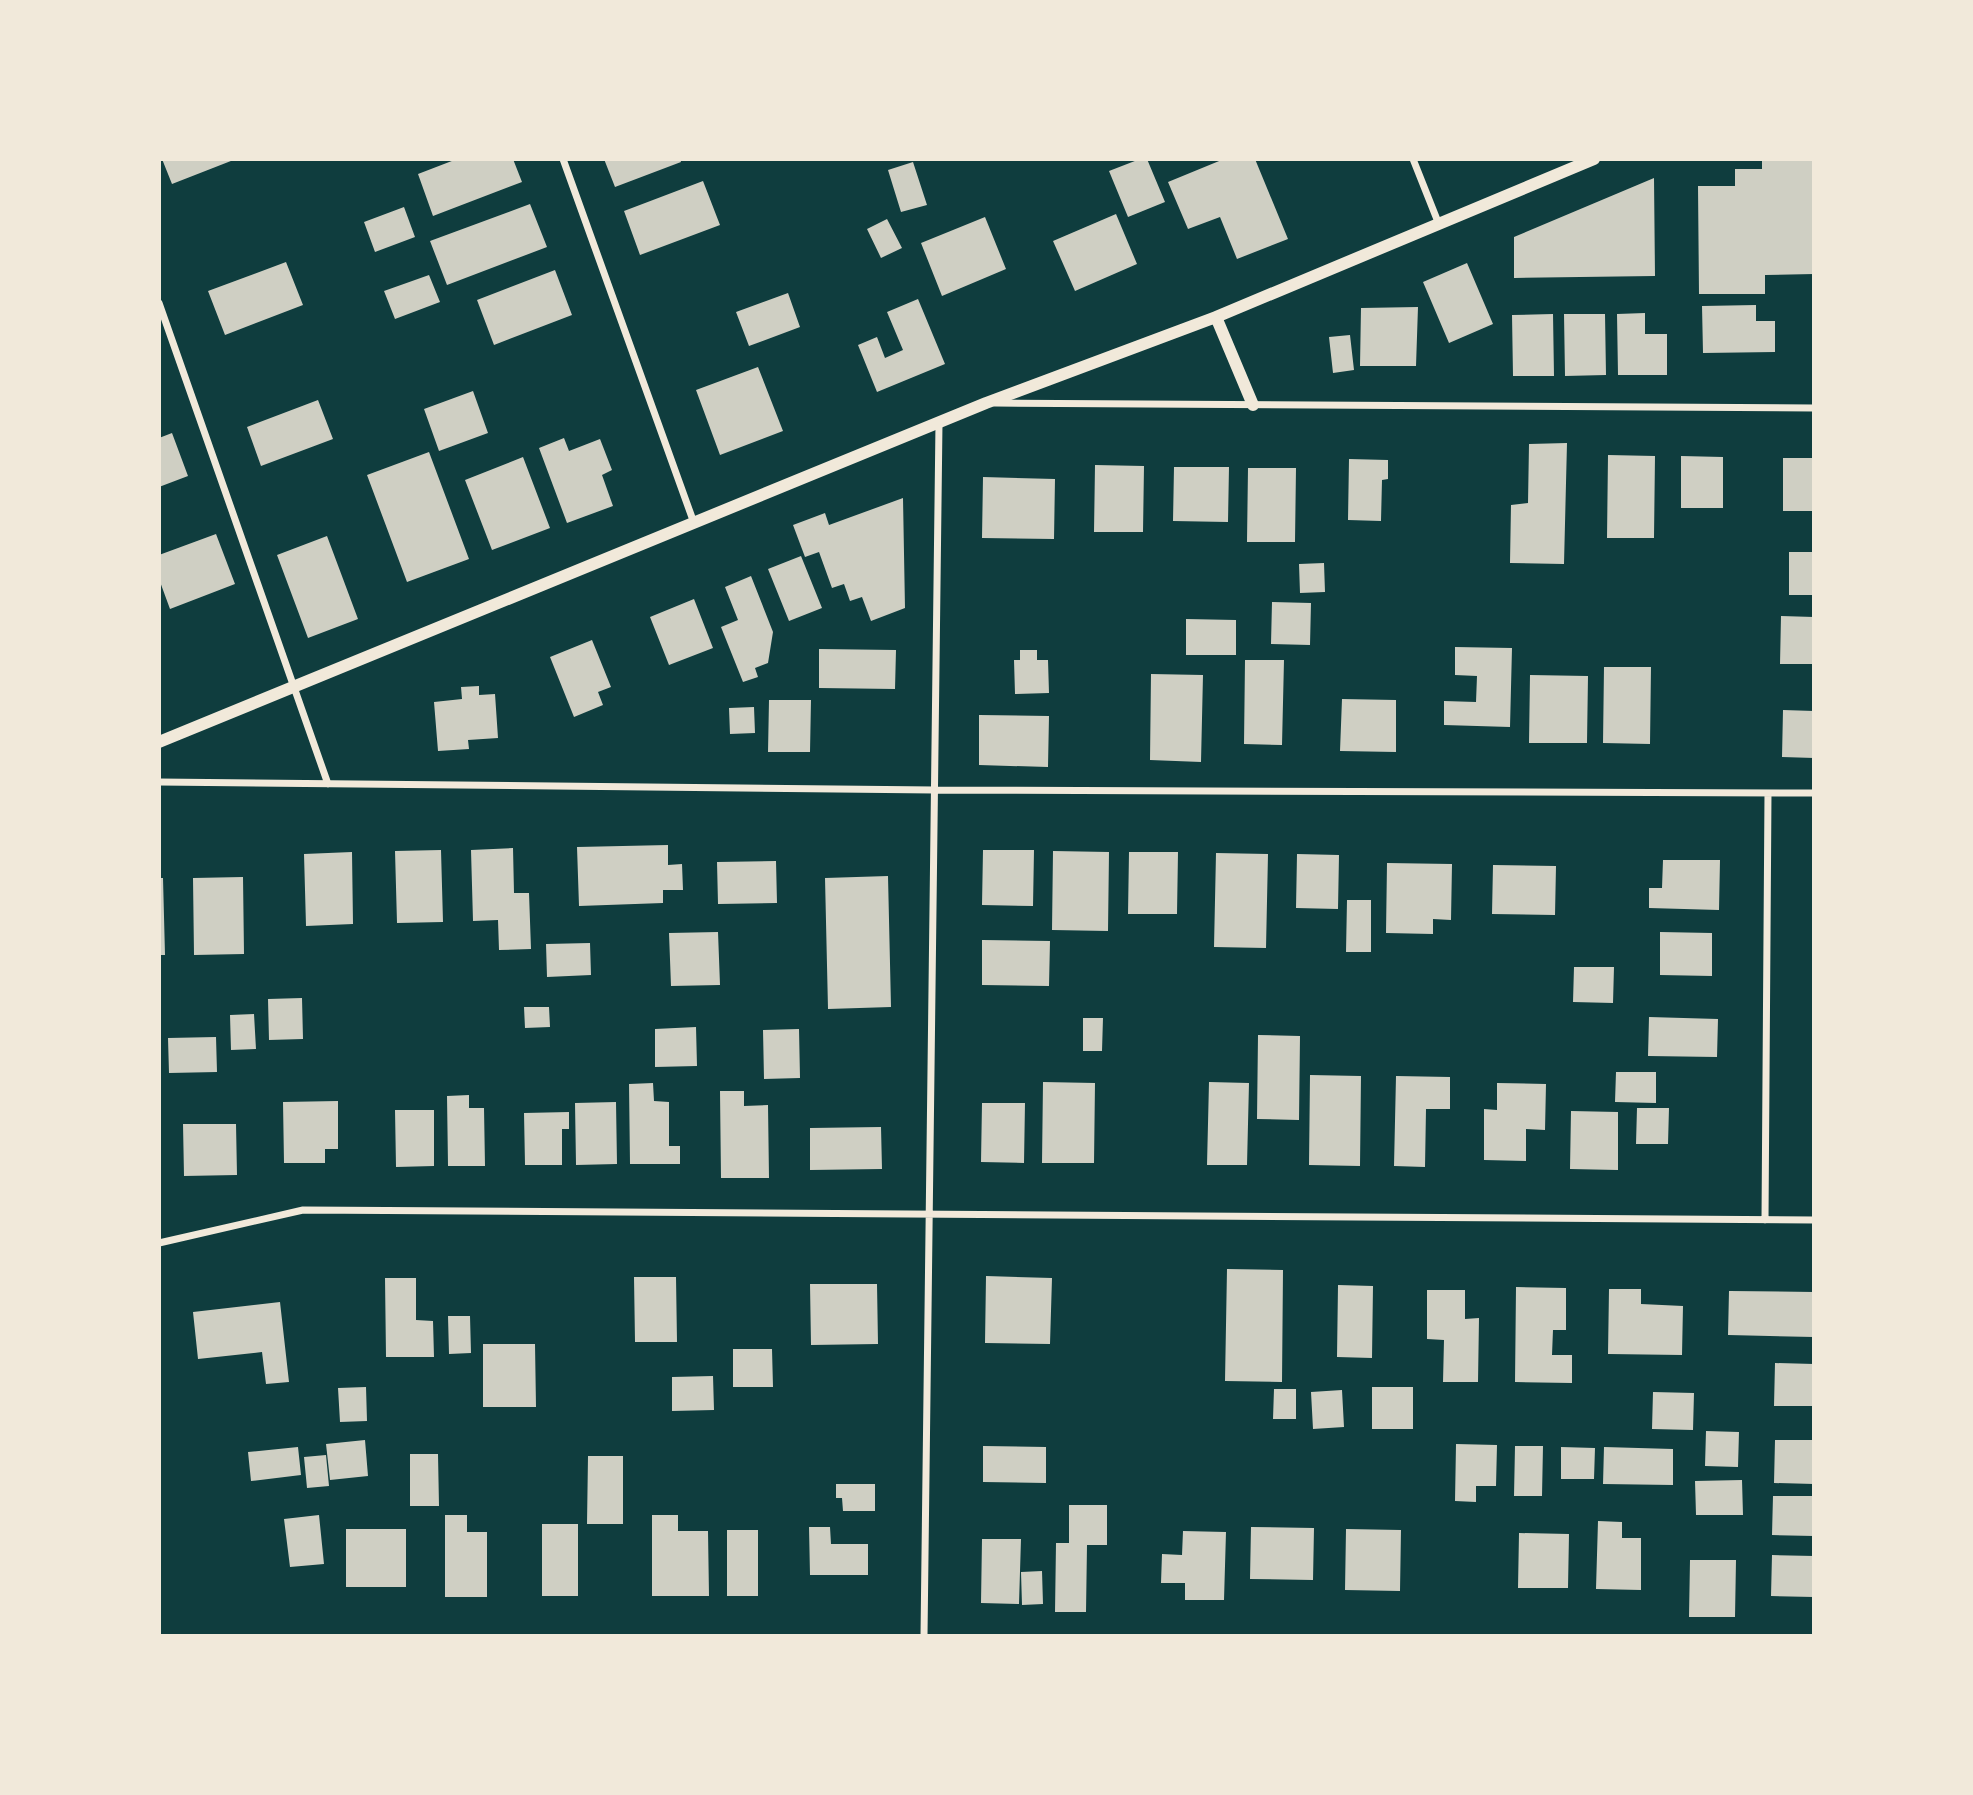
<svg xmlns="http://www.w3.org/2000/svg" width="1973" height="1795" viewBox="0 0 1973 1795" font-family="'Titillium Web',sans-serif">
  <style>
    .building { fill: #cfcfc3 }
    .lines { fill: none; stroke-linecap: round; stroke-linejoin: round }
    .minor { stroke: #f1e9da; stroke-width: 7 }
    .tertiary { stroke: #f1e9da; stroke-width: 12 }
  </style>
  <rect width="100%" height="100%" fill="#0f3d3e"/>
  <path class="building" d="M 162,159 L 236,159 L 172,184 Z
    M 457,159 L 513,159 L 522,182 L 433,216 L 418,174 Z
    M 604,159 L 680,159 L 681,162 L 615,187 Z
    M 1140,159 L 1147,159 L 1165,202 L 1128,217 L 1109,171 Z
    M 1224,159 L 1255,159 L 1288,239 L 1237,259 L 1220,217 L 1188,229 L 1168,182 Z
    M 1762,159 L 1814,159 L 1814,274 L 1765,275 L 1765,294 L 1699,294 L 1698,186 L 1735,186 L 1735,169 L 1762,169 Z
    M 913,162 L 927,205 L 901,212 L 888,170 Z
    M 1654,178 L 1655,276 L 1514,278 L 1514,237 Z
    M 703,181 L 720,225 L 640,255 L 624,211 Z
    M 530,204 L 547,247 L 447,285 L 430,241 Z
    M 404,207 L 415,237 L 375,252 L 364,222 Z
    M 1116,214 L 1137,264 L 1075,291 L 1053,241 Z
    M 985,217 L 1006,269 L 942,296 L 921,243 Z
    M 887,219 L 902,248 L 881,258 L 867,229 Z
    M 286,262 L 303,305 L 225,335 L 208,291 Z
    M 1467,263 L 1493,324 L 1449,343 L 1423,282 Z
    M 555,270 L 572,315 L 494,345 L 477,300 Z
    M 429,275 L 440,302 L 395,319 L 384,291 Z
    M 788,293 L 800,327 L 749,346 L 736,312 Z
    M 918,299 L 945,364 L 877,392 L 858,345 L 877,337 L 885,358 L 903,350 L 887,312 Z
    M 1756,305 L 1756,321 L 1775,321 L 1775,352 L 1703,353 L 1702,306 Z
    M 1418,307 L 1416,366 L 1360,366 L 1361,308 Z
    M 1645,313 L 1645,334 L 1667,334 L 1667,375 L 1618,375 L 1617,314 Z
    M 1553,314 L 1554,376 L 1513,376 L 1512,315 Z
    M 1564,314 L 1605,314 L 1606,375 L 1565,376 Z
    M 1350,335 L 1354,370 L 1333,373 L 1329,337 Z
    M 758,367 L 783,431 L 720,455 L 696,390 Z
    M 473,391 L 488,433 L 439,451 L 424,409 Z
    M 318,400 L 333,439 L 261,466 L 247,427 Z
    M 172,433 L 188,476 L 159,487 L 159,438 Z
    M 564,438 L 569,451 L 600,439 L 612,470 L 602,475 L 613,506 L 567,523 L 539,448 Z
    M 1567,443 L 1564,564 L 1510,563 L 1511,505 L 1528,503 L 1529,444 Z
    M 429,452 L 469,559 L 407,582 L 367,475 Z
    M 1608,455 L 1655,456 L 1654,538 L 1607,538 Z
    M 1681,456 L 1723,457 L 1723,508 L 1681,508 Z
    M 523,457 L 550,528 L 492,550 L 465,480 Z
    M 1783,458 L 1814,458 L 1814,511 L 1783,511 Z
    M 1349,459 L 1388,460 L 1388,479 L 1382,480 L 1381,521 L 1348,520 Z
    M 1095,465 L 1144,466 L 1143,532 L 1094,532 Z
    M 1174,467 L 1229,467 L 1228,522 L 1173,521 Z
    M 1248,468 L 1296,468 L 1295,542 L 1247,542 Z
    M 983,477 L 1055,479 L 1054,539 L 982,538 Z
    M 903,498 L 905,608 L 871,621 L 862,597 L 850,601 L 844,584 L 832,588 L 819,552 L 805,557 L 793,525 L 825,513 L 829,525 Z
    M 216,534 L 235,584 L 170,609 L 159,579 L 159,555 Z
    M 327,536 L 358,619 L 308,638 L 277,555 Z
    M 1789,552 L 1814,552 L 1814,595 L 1789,595 Z
    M 801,556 L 822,608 L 789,621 L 768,569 Z
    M 1324,563 L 1325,592 L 1300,593 L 1299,564 Z
    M 751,576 L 773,632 L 768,663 L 755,668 L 758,677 L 743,682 L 721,627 L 738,620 L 725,587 Z
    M 694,599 L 713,648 L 669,665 L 650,617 Z
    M 1272,602 L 1311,603 L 1310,645 L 1271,644 Z
    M 1781,616 L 1814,617 L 1814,664 L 1780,664 Z
    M 1186,619 L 1236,620 L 1236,655 L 1186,655 Z
    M 592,640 L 611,687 L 598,692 L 603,705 L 574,717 L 550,657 Z
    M 1455,647 L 1512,648 L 1510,727 L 1444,725 L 1444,701 L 1476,702 L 1477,676 L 1455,675 Z
    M 819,649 L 896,650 L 895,689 L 819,688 Z
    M 1020,650 L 1037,650 L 1037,660 L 1048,660 L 1049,693 L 1015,694 L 1014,660 L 1020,660 Z
    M 1245,660 L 1284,660 L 1282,745 L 1244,744 Z
    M 1604,667 L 1651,667 L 1650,744 L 1603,743 Z
    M 1151,674 L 1203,675 L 1201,762 L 1150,760 Z
    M 1530,675 L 1588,676 L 1587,743 L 1529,743 Z
    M 479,686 L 479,695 L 495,694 L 498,738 L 468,740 L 469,749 L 438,751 L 434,702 L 462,699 L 461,687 Z
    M 1342,699 L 1396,700 L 1396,752 L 1340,751 Z
    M 769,700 L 811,700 L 810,752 L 768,752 Z
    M 754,707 L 755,733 L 730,734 L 729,708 Z
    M 1783,710 L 1814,711 L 1814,758 L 1782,757 Z
    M 979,715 L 1049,716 L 1048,767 L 979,765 Z
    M 668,845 L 668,865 L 682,864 L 683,890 L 663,890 L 663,903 L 579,906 L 577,847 Z
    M 513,848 L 514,893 L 529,893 L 531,949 L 499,950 L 498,920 L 473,921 L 471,850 Z
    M 441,850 L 443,922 L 397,923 L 395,851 Z
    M 983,850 L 1034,850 L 1033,906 L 982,905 Z
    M 1053,851 L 1109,852 L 1108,931 L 1052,930 Z
    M 352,852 L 353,924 L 306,926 L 304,854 Z
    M 1129,852 L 1178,852 L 1177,914 L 1128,914 Z
    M 1216,853 L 1268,854 L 1266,948 L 1214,947 Z
    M 1297,854 L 1339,855 L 1338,909 L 1296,908 Z
    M 1663,860 L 1720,860 L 1719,910 L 1649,908 L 1649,888 L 1662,888 Z
    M 776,861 L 777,903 L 718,904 L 717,862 Z
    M 1387,863 L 1452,864 L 1451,920 L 1433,919 L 1433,934 L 1386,933 Z
    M 1493,865 L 1556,866 L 1555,915 L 1492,914 Z
    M 888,876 L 891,1007 L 828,1009 L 825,878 Z
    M 243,877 L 244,954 L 194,955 L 193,878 Z
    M 159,878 L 163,878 L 165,955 L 159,955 Z
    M 1347,900 L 1371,900 L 1371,952 L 1346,952 Z
    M 718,932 L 720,985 L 671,986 L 669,933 Z
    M 1660,932 L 1712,933 L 1712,976 L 1660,975 Z
    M 982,940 L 1050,941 L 1049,986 L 982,985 Z
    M 590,943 L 591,975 L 547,977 L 546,944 Z
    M 1574,967 L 1614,967 L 1613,1003 L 1573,1002 Z
    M 302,998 L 303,1039 L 269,1040 L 268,999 Z
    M 524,1007 L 549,1007 L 550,1027 L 525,1028 Z
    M 254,1014 L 256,1049 L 231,1050 L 230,1015 Z
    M 1649,1017 L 1718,1019 L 1717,1057 L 1648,1056 Z
    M 1083,1018 L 1103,1018 L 1102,1051 L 1083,1051 Z
    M 696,1027 L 697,1066 L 655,1067 L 655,1029 Z
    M 799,1029 L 800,1078 L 764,1079 L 763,1030 Z
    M 1258,1035 L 1300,1036 L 1299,1120 L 1257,1119 Z
    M 216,1037 L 217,1072 L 169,1073 L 168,1038 Z
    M 1616,1072 L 1656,1072 L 1656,1103 L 1615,1102 Z
    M 1310,1075 L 1361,1076 L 1360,1166 L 1309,1165 Z
    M 1396,1076 L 1450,1077 L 1450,1109 L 1426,1109 L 1425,1167 L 1394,1166 Z
    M 1043,1082 L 1095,1083 L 1094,1163 L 1042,1163 Z
    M 1209,1082 L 1249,1083 L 1247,1165 L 1207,1165 Z
    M 653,1083 L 654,1101 L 669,1102 L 669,1146 L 680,1146 L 680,1164 L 630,1164 L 629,1084 Z
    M 1497,1083 L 1546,1084 L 1545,1130 L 1526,1129 L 1526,1161 L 1484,1160 L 1484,1109 L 1497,1110 Z
    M 720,1091 L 744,1091 L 744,1106 L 768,1105 L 769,1178 L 721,1178 Z
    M 469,1095 L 469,1108 L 484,1108 L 485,1166 L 448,1166 L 447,1096 Z
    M 338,1101 L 338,1149 L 325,1149 L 325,1163 L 284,1163 L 283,1102 Z
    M 616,1102 L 617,1164 L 576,1165 L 575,1103 Z
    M 982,1103 L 1025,1103 L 1024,1163 L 981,1162 Z
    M 1637,1108 L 1669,1108 L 1668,1144 L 1636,1144 Z
    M 395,1110 L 434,1110 L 434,1166 L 396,1167 Z
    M 1571,1111 L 1618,1112 L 1618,1170 L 1570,1169 Z
    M 569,1112 L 569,1129 L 562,1129 L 562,1165 L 525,1165 L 524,1113 Z
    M 183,1124 L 236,1124 L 237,1175 L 184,1176 Z
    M 881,1127 L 882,1169 L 810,1170 L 810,1128 Z
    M 1227,1269 L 1283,1270 L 1282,1382 L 1225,1381 Z
    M 986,1276 L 1052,1278 L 1050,1344 L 985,1343 Z
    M 634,1277 L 676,1277 L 677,1342 L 635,1342 Z
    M 385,1278 L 416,1278 L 416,1320 L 433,1321 L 434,1357 L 386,1357 Z
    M 810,1284 L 877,1284 L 878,1344 L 811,1345 Z
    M 1338,1285 L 1373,1286 L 1372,1358 L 1337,1357 Z
    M 1516,1287 L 1566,1288 L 1566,1330 L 1553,1330 L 1552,1355 L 1572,1355 L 1572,1383 L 1515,1382 Z
    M 1609,1289 L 1641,1289 L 1641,1304 L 1683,1306 L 1682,1355 L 1608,1354 Z
    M 1427,1290 L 1465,1290 L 1465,1319 L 1479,1318 L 1478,1382 L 1443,1382 L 1444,1340 L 1427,1339 Z
    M 1729,1291 L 1814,1292 L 1814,1337 L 1728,1335 Z
    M 280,1302 L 289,1382 L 266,1384 L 262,1352 L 198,1359 L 193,1312 Z
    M 448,1316 L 470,1316 L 471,1353 L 449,1354 Z
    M 483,1344 L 535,1344 L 536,1407 L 483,1407 Z
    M 733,1349 L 772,1349 L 773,1387 L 733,1387 Z
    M 1775,1363 L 1814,1364 L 1814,1406 L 1774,1406 Z
    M 713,1376 L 714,1410 L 672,1411 L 672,1377 Z
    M 366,1387 L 367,1421 L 340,1422 L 338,1388 Z
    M 1372,1387 L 1413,1387 L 1413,1429 L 1372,1429 Z
    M 1274,1389 L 1296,1389 L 1296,1419 L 1273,1419 Z
    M 1342,1390 L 1344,1427 L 1313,1429 L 1311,1392 Z
    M 1653,1392 L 1694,1393 L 1693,1430 L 1652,1429 Z
    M 1706,1431 L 1739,1432 L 1738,1467 L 1705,1466 Z
    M 365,1440 L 368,1476 L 330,1480 L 326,1444 Z
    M 1775,1440 L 1814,1440 L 1814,1484 L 1774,1483 Z
    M 1456,1444 L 1497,1445 L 1496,1486 L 1476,1486 L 1476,1502 L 1455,1501 Z
    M 983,1446 L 1046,1447 L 1046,1483 L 983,1482 Z
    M 1515,1446 L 1543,1446 L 1542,1496 L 1514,1496 Z
    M 298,1447 L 301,1475 L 251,1481 L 248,1452 Z
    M 1561,1447 L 1595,1448 L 1594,1479 L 1561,1479 Z
    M 1604,1447 L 1673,1449 L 1673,1485 L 1603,1484 Z
    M 410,1454 L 438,1454 L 439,1506 L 410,1506 Z
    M 326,1455 L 329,1486 L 307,1488 L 304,1457 Z
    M 588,1456 L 623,1456 L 623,1524 L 587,1524 Z
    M 1742,1480 L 1743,1515 L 1696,1515 L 1695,1481 Z
    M 836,1484 L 875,1484 L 875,1511 L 843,1511 L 842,1498 L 836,1498 Z
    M 1773,1496 L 1814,1496 L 1814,1536 L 1772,1535 Z
    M 1069,1505 L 1107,1505 L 1107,1545 L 1087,1545 L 1086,1612 L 1055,1612 L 1056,1543 L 1069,1543 Z
    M 319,1515 L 324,1564 L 290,1567 L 284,1519 Z
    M 445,1515 L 467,1515 L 467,1532 L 487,1532 L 487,1597 L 445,1597 Z
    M 652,1515 L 678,1515 L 678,1531 L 708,1531 L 709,1596 L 652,1596 Z
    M 1598,1521 L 1622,1522 L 1622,1538 L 1641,1538 L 1641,1590 L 1596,1589 Z
    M 542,1524 L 578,1524 L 578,1596 L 542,1596 Z
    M 809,1527 L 830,1527 L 831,1544 L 868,1544 L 868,1575 L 810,1575 Z
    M 1251,1527 L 1314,1528 L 1313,1580 L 1250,1579 Z
    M 346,1529 L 406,1529 L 406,1587 L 346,1587 Z
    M 1346,1529 L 1401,1530 L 1400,1591 L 1345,1590 Z
    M 727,1530 L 758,1530 L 758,1596 L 727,1596 Z
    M 1183,1531 L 1226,1532 L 1224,1600 L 1185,1600 L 1185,1583 L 1161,1583 L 1162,1554 L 1182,1555 Z
    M 1519,1533 L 1569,1534 L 1568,1588 L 1518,1588 Z
    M 982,1539 L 1021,1539 L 1019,1604 L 981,1603 Z
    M 1772,1555 L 1814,1556 L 1814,1597 L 1771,1596 Z
    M 1690,1560 L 1736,1560 L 1735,1617 L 1689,1617 Z
    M 1042,1571 L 1043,1604 L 1022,1605 L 1021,1572 Z"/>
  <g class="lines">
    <path class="minor" d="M 563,159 L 694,523
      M 1413,159 L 1438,222
      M 159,303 L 328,784
      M 995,403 L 1814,408
      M 159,782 L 934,790 L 1814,793
      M 1765,1220 L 1768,793
      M 159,1243 L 303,1210 L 1814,1220
      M 924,1636 L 939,423"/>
    <path class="tertiary" d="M 1216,317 L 1253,405
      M 159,742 L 986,403 L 1216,317 L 1594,159"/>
  </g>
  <rect width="1973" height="1795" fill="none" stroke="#f1e9da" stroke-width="322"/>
</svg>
